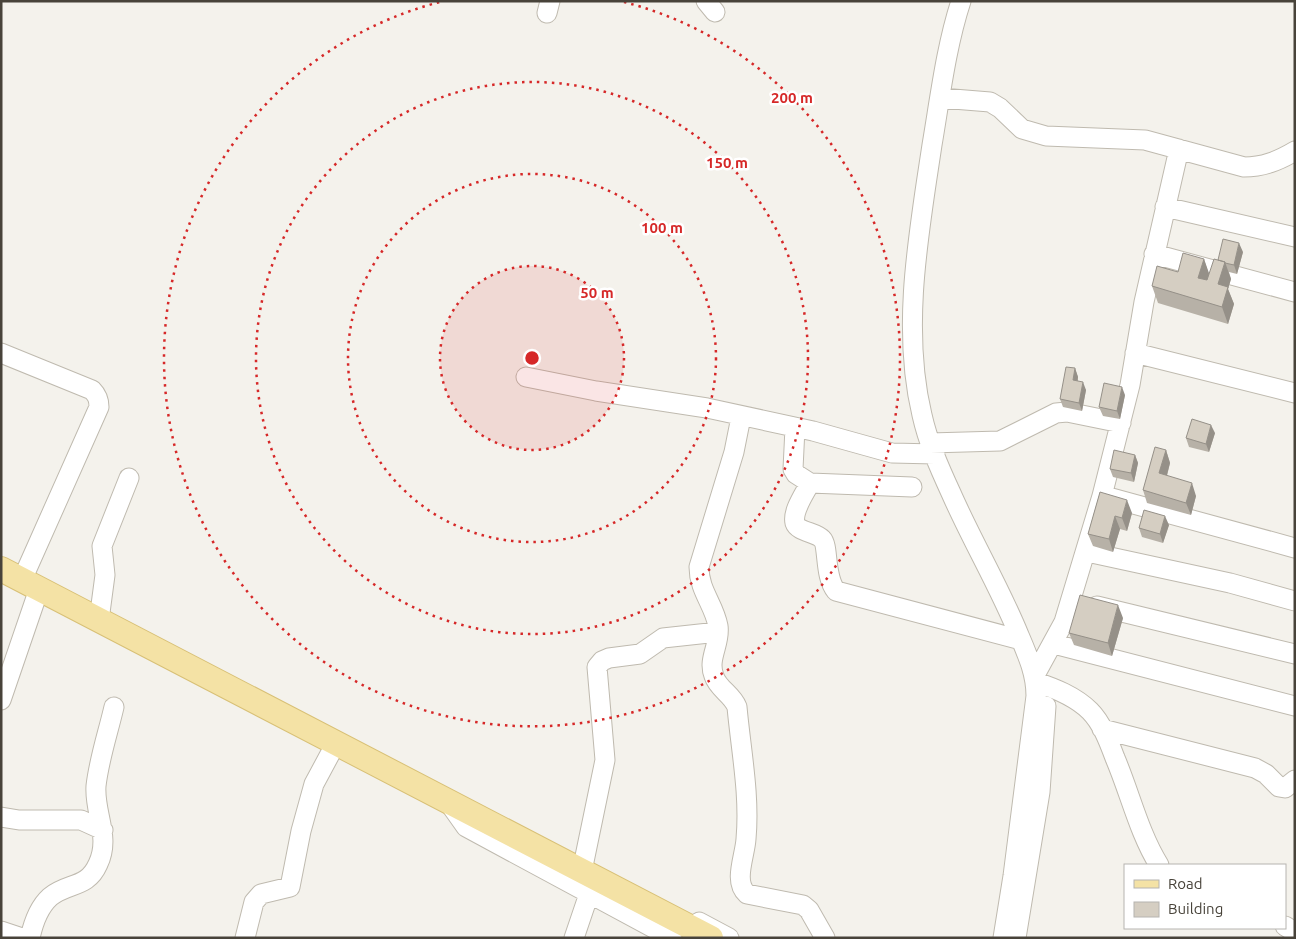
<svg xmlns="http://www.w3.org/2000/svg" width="1296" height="939" viewBox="0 0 1296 939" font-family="Ubuntu,sans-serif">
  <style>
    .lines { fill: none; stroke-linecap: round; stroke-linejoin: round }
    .minor-casing { stroke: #bfbaaf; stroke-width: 21 }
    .major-casing { stroke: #d8c076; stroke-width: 26 }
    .minor { stroke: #fff; stroke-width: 19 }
    .major { stroke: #f4e2a5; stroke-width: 24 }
    .wall { fill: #b7b1a7 }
    .shaded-wall { fill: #959088 }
    .building { fill: #d5cec2; stroke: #959088 }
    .ring { fill: none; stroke: #d62828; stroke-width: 2.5; stroke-dasharray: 2.5 5 }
    .centre { fill: #d62828; stroke: #fff; stroke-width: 2.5 }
    .ring-label { font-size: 15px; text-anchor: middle; font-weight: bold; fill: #d62828; stroke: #fff; stroke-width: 5; stroke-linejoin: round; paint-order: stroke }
  </style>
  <rect width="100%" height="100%" fill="#f4f2ec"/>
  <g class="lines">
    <defs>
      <path id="minor" d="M 706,1 L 715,12
        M 961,1 C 946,47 940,98 932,145 C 919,232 901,328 922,415 C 928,442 939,467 951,493 C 972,541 999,586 1019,635 C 1028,656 1036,674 1036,696 L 1013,876 L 1003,938
        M 547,13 L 550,1
        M 941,98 L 990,102 L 1000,108 L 1022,129 L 1046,136 L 1145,140 L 1244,167 C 1263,167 1278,161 1295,151
        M 1165,207 L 1295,237
        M 1154,254 L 1295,292
        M 1,353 L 92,390 C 97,395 99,399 99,407 L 22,580
        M 1135,353 L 1295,393
        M 526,377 L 596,391 L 707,408 L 813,431 L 892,453 L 935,454
        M 741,417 L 734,452 L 699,567 C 699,591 714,604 718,626 C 721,643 707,659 714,676 C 718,689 732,694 737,707 C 741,751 750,795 746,839 C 745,856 733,882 747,894 L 803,905 L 809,910 L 825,938
        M 795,428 L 793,469 L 796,474 L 810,483 L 912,487
        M 930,443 L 1000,441 L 1056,413 L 1067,412 L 1121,423
        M 810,483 C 805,493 792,511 795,523 C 798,532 816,532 822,539 C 829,546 824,576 836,591 L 1021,640
        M 1104,496 L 1295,548
        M 1087,552 L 1230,583 L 1295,601
        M 1097,606 L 1295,654
        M 99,620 L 105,575 L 102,546 L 129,478
        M 1054,644 L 1295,706
        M 1035,675 L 1064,622 L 1102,496 L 1130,385 L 1144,302 L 1179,149
        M 1036,682 C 1054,688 1075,696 1090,711 C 1102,723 1109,742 1115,758 C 1130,793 1139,833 1159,865
        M 1,700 L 39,589
        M 1102,729 L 1255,768 L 1266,774 L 1279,787 L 1285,788 L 1295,780
        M 449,803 L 466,827 L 672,938
        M 1,817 L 19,820 L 81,820 L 103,830
        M 582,871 L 605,760 L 597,667 L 602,661 L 609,658 L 640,654 L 663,638 L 718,632
        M 699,922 L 729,938
        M 1285,926 L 1295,932
        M 1,931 L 22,938
        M 30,938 C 33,924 39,907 50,897 C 68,882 87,889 98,864 C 111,837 94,813 96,786 C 99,759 108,733 114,707
        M 245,938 L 254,902 L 261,894 L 290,887 L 301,831 L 314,784 L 336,743
        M 574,938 L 593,882
        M 1016,938 L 1040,792 L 1046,706"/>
      <path id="major" d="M 1,569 L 711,938"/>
    </defs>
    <use href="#minor" class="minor-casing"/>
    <use href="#major" class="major-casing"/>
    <use href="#minor" class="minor"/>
    <use href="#major" class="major"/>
  </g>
  <path class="wall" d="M 1243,252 L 1237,274 L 1229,272 L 1231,279 L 1228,289 L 1234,304 L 1228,324 L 1158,303 L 1152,286 L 1204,259 L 1209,275 L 1218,260 Z
    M 1075,368 L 1078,377 L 1078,381 L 1086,390 L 1082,411 L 1063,407 L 1060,399 Z
    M 1125,395 L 1120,419 L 1103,416 L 1099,407 Z
    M 1215,433 L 1209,452 L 1189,447 L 1186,438 Z
    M 1166,450 L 1170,463 L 1167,476 L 1196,496 L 1191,515 L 1147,503 L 1143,490 Z
    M 1135,455 L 1138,463 L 1134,482 L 1113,477 L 1110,469 Z
    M 1100,492 L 1132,513 L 1127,531 L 1120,529 L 1113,552 L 1093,546 L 1088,534 Z
    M 1169,525 L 1163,543 L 1142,537 L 1139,528 Z
    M 1123,618 L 1112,656 L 1074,645 L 1069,633 Z"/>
  <path class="shaded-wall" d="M 1239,243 L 1243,252 L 1237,274 L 1234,265 Z
    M 1204,259 L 1210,276 L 1204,295 L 1198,278 Z
    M 1225,262 L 1231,279 L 1228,289 L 1234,304 L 1228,324 L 1222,307 L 1218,284 Z
    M 1075,368 L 1078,377 L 1076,388 L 1073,380 Z
    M 1083,382 L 1086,390 L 1082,411 L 1079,403 Z
    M 1122,387 L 1125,395 L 1120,419 L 1117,411 Z
    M 1211,425 L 1215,433 L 1209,452 L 1206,444 Z
    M 1166,450 L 1170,463 L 1164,486 L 1159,473 Z
    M 1135,455 L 1138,463 L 1134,482 L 1131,473 Z
    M 1192,483 L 1196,496 L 1191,515 L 1186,503 Z
    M 1127,500 L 1132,513 L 1127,531 L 1122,518 Z
    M 1115,516 L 1120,529 L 1113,552 L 1109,539 Z
    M 1165,516 L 1169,525 L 1163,543 L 1160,534 Z
    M 1118,605 L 1123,618 L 1112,656 L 1108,643 Z"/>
  <path class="building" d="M 1223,239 L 1239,243 L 1234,265 L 1225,263 L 1225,262 L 1218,260 Z
    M 1183,253 L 1204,259 L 1198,278 L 1207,280 L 1214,259 L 1225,262 L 1218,284 L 1228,287 L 1222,307 L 1152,286 L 1157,266 L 1178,272 Z
    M 1066,367 L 1075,368 L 1073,380 L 1083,382 L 1079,403 L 1060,399 Z
    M 1104,383 L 1122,387 L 1117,411 L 1099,407 Z
    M 1192,419 L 1211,425 L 1206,444 L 1186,438 Z
    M 1155,447 L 1166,450 L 1159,473 L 1192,483 L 1186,503 L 1143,490 Z
    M 1114,450 L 1135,455 L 1131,473 L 1110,469 Z
    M 1100,492 L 1127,500 L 1122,518 L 1115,516 L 1109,539 L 1088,534 Z
    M 1144,510 L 1165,516 L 1160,534 L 1139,528 Z
    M 1080,595 L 1118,605 L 1108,643 L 1069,633 Z"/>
  <circle cx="532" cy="358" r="92" fill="#d62828" fill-opacity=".12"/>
  <g class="ring">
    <circle cx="532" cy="358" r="92"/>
    <circle cx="532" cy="358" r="184"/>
    <circle cx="532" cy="358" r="276"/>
    <path d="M624 2A368 368 0 1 1 440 2"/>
  </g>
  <circle cx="532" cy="358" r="8" class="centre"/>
  <g class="ring-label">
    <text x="792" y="103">200 m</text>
    <text x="727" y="168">150 m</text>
    <text x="662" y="233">100 m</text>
    <text x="597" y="298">50 m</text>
  </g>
  <rect width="1296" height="939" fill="none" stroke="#48433a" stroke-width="5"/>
  <rect x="1124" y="864" width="162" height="65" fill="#ffffff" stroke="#b6b4b0"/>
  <rect x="1134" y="880" width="25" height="8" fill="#f4e2a5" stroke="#b6b4b0"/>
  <text x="1168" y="889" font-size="15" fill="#48433a">Road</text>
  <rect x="1134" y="902" width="25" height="15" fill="#d5cec2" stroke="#b6b4b0"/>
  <text x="1168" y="914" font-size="15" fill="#48433a">Building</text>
</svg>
